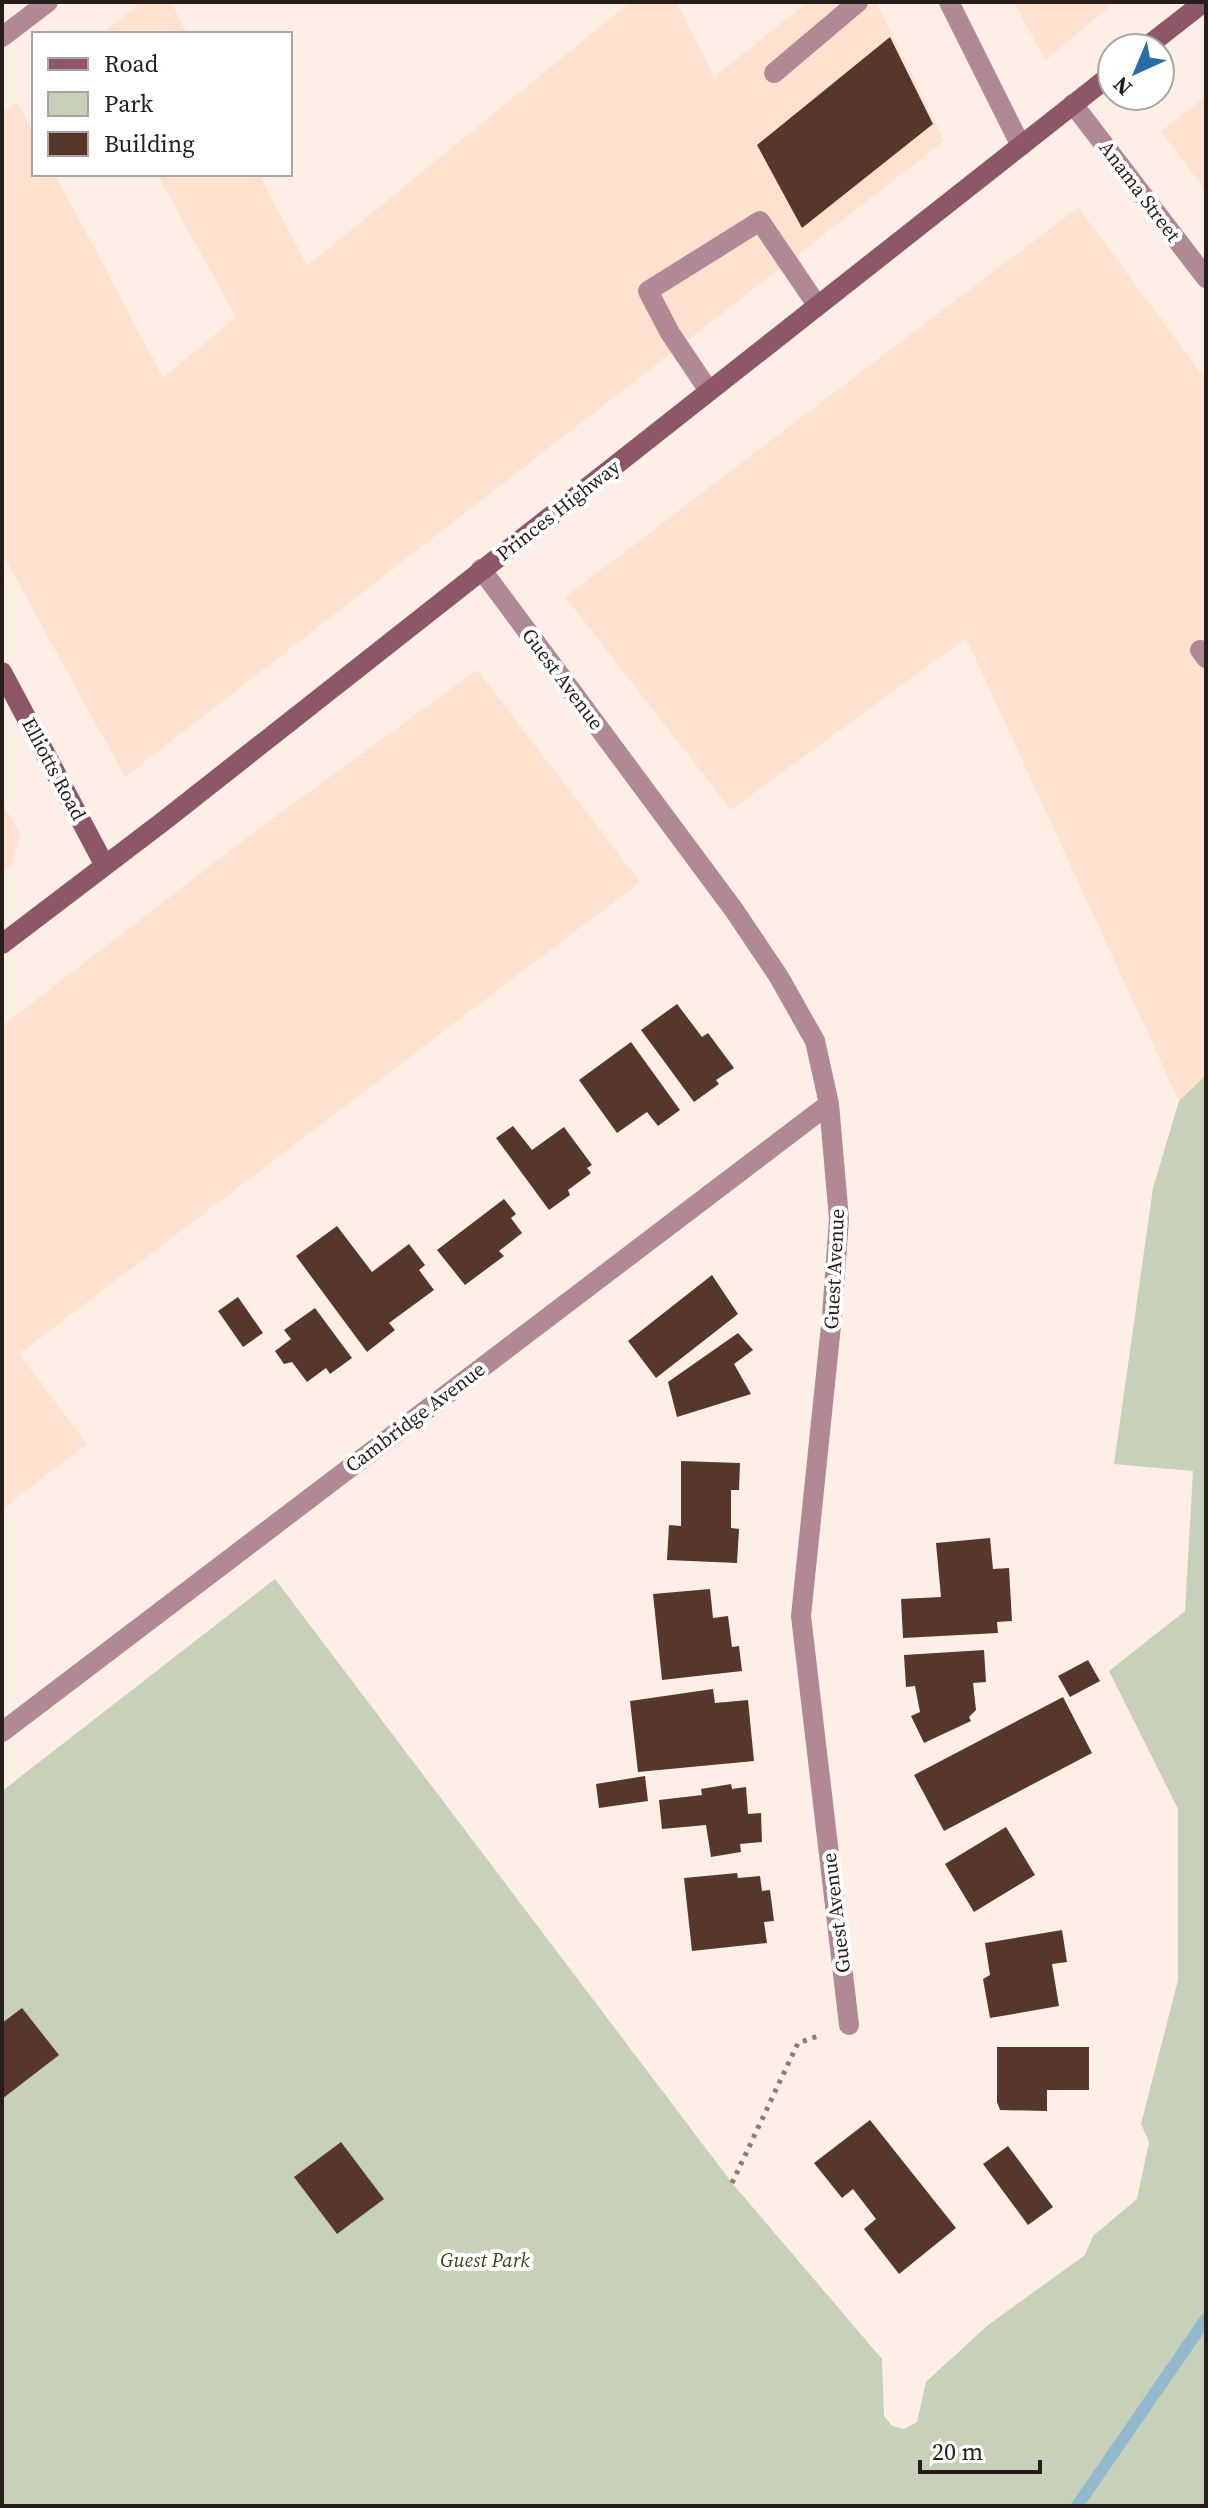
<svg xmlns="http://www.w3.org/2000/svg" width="1208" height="2508" viewBox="0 0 1208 2508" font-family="'Source Serif 4',serif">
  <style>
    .built { fill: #fee1ce }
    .green { fill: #c7d1ba }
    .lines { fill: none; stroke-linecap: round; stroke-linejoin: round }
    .stream { stroke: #93b9ce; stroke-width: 12 }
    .building { fill: #57372c }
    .path { stroke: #897e77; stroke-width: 5; stroke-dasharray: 4 6; stroke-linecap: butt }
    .lane { stroke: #b08994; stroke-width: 20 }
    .street { stroke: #b08994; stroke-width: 20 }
    .secondary { stroke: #8e5768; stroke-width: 20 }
    .labels { text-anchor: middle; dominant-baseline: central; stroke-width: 8; stroke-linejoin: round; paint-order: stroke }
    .street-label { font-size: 20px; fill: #261e18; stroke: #fff }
    .park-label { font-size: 20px; font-style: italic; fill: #384914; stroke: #fff }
  </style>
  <rect width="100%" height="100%" fill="#fdefe6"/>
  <path class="built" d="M 142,2 L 171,2 L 187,34 L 101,34 Z
    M 630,2 L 676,2 L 714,77 L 808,2 L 876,2 L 944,141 L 125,777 L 2,553 L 2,114 L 17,102 L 34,134 L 34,174 L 55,174 L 163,378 L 236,317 L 157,174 L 259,174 L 307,266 Z
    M 1014,2 L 1115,2 L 1045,60 Z
    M 1206,96 L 1206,191 L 1161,131 Z
    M 1078,207 L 1206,380 L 1206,1075 L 1179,1101 L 966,638 L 731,810 L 565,597 Z
    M 477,670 L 640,882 L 19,1354 L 87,1444 L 2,1509 L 2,1026 L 254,832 Z
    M 2,802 L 20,835 L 12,865 L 2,872 Z"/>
  <path class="green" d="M 1206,1075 L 1206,2506 L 2,2506 L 2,1791 L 275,1579 L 732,2183 L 882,2359 L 884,2416 L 892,2426 L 904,2429 L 917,2422 L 926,2382 L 988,2325 L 1085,2255 L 1093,2236 L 1137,2199 L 1149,2142 L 1141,2124 L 1178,1980 L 1178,1809 L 1109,1671 L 1185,1611 L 1193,1471 L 1114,1464 L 1153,1188 L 1179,1101 Z"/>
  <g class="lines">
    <path class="stream" d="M 1077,2506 L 1206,2319"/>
  </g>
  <path class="building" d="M 890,37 L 933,124 L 802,228 L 757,145 Z
    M 677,1004 L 702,1037 L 708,1033 L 734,1068 L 716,1080 L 719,1084 L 694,1102 L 641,1030 Z
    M 631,1042 L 680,1110 L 658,1126 L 647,1112 L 617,1133 L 579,1080 Z
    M 513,1126 L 532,1150 L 564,1127 L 592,1165 L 587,1168 L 591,1173 L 568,1190 L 570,1195 L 549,1210 L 496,1138 Z
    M 504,1199 L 516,1214 L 511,1218 L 522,1233 L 499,1251 L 504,1256 L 465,1285 L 437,1250 Z
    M 337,1226 L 372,1272 L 409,1244 L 425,1265 L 419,1270 L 434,1290 L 389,1323 L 395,1330 L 367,1352 L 296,1256 Z
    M 712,1275 L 738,1314 L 656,1378 L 628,1341 Z
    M 238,1297 L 263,1333 L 243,1347 L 218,1311 Z
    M 315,1308 L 352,1358 L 330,1374 L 326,1368 L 307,1382 L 292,1362 L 284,1364 L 275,1351 L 291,1339 L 284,1330 Z
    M 738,1333 L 753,1350 L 734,1364 L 751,1394 L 677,1417 L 668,1382 Z
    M 681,1461 L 740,1463 L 739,1490 L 731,1490 L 731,1528 L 739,1529 L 737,1563 L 667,1560 L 669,1525 L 681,1526 Z
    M 990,1538 L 993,1569 L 1009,1568 L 1012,1621 L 997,1622 L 998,1633 L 903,1638 L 901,1599 L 941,1597 L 936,1543 Z
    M 710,1589 L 713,1618 L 728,1616 L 732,1647 L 739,1646 L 742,1671 L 662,1680 L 653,1594 Z
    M 984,1650 L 986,1682 L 973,1683 L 976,1710 L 969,1717 L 971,1721 L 924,1743 L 911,1716 L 920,1712 L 915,1686 L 906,1687 L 904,1655 Z
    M 1088,1660 L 1100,1681 L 1070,1697 L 1058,1676 Z
    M 713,1689 L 715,1703 L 748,1700 L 754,1761 L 638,1772 L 630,1701 Z
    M 1063,1697 L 1092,1753 L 944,1831 L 914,1775 Z
    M 645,1776 L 648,1801 L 599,1808 L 596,1784 Z
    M 731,1784 L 732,1789 L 746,1787 L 748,1814 L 761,1813 L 762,1842 L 740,1844 L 741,1852 L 711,1857 L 706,1825 L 662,1829 L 659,1800 L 702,1795 L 701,1789 Z
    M 1006,1827 L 1035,1875 L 974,1912 L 945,1864 Z
    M 737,1873 L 738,1878 L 760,1876 L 762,1891 L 770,1890 L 774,1921 L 764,1922 L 767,1943 L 692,1951 L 684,1878 Z
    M 1062,1930 L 1067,1962 L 1052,1964 L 1059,2006 L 990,2018 L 983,1979 L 990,1975 L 985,1943 Z
    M 22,2008 L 59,2055 L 2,2099 L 2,2023 Z
    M 997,2047 L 1089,2047 L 1089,2090 L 1047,2090 L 1047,2111 L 1000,2110 L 997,2102 Z
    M 870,2120 L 956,2228 L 899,2274 L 864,2229 L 876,2219 L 853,2189 L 842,2198 L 814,2163 Z
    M 341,2142 L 384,2199 L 337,2234 L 294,2177 Z
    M 1008,2146 L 1053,2207 L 1028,2225 L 983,2164 Z"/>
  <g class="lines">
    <path class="path" d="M 732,2183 L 798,2043 L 821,2035"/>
    <path class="lane" d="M 774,73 L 858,2
      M 709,391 L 670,333 L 648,291 L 760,221 L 817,305
      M 1200,650 L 1206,658"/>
    <path class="street" d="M 949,2 L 1021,146
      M 2,37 L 48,2
      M 1073,104 L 1206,278
      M 481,569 L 734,910 L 779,977 L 815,1041 L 829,1104 L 839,1219 L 832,1316 L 801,1616 L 849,2025
      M 2,1732 L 829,1104"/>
    <path class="secondary" d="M 1145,48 L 1204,2
      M 2,672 L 105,866
      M 2,944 L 165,820 L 1112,74"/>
  </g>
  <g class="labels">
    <g class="street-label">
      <text transform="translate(1140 191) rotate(53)">Anama Street</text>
      <text transform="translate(558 510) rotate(-38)">Princes Highway</text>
      <text transform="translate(563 679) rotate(53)">Guest Avenue</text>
      <text transform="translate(54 769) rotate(62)">Elliotts Road</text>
      <text transform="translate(834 1269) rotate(-87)">Guest Avenue</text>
      <text transform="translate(415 1417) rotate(-37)">Cambridge Avenue</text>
      <text transform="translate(836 1913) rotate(-97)">Guest Avenue</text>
    </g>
    <g class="park-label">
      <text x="485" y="2260">Guest Park</text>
    </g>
  </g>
  <rect width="1208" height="2508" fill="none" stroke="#261e18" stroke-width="8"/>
  <rect x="32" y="32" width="260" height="144" fill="#ffffff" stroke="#a8a5a3" stroke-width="2"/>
  <rect x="48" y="58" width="40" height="12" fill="#8e5768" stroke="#a8a5a3" stroke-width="2"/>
  <text x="104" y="72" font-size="24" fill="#261e18">Road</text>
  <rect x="48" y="92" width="40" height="24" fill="#c7d1ba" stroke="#a8a5a3" stroke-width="2"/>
  <text x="104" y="112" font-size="24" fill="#261e18">Park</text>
  <rect x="48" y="132" width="40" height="24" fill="#57372c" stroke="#a8a5a3" stroke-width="2"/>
  <text x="104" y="152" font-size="24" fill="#261e18">Building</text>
  <g transform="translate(1136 72) rotate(224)"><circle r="38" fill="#ffffff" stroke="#a8a5a3" stroke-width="2"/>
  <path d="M0-6L14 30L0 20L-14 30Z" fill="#2a6da3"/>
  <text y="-12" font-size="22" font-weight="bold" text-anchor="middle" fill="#261e18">N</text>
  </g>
  <path d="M920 2460v12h120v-12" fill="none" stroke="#261e18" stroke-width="4"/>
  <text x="932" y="2460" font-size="24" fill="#261e18" stroke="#ffffff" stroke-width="6" paint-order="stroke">20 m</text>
</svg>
